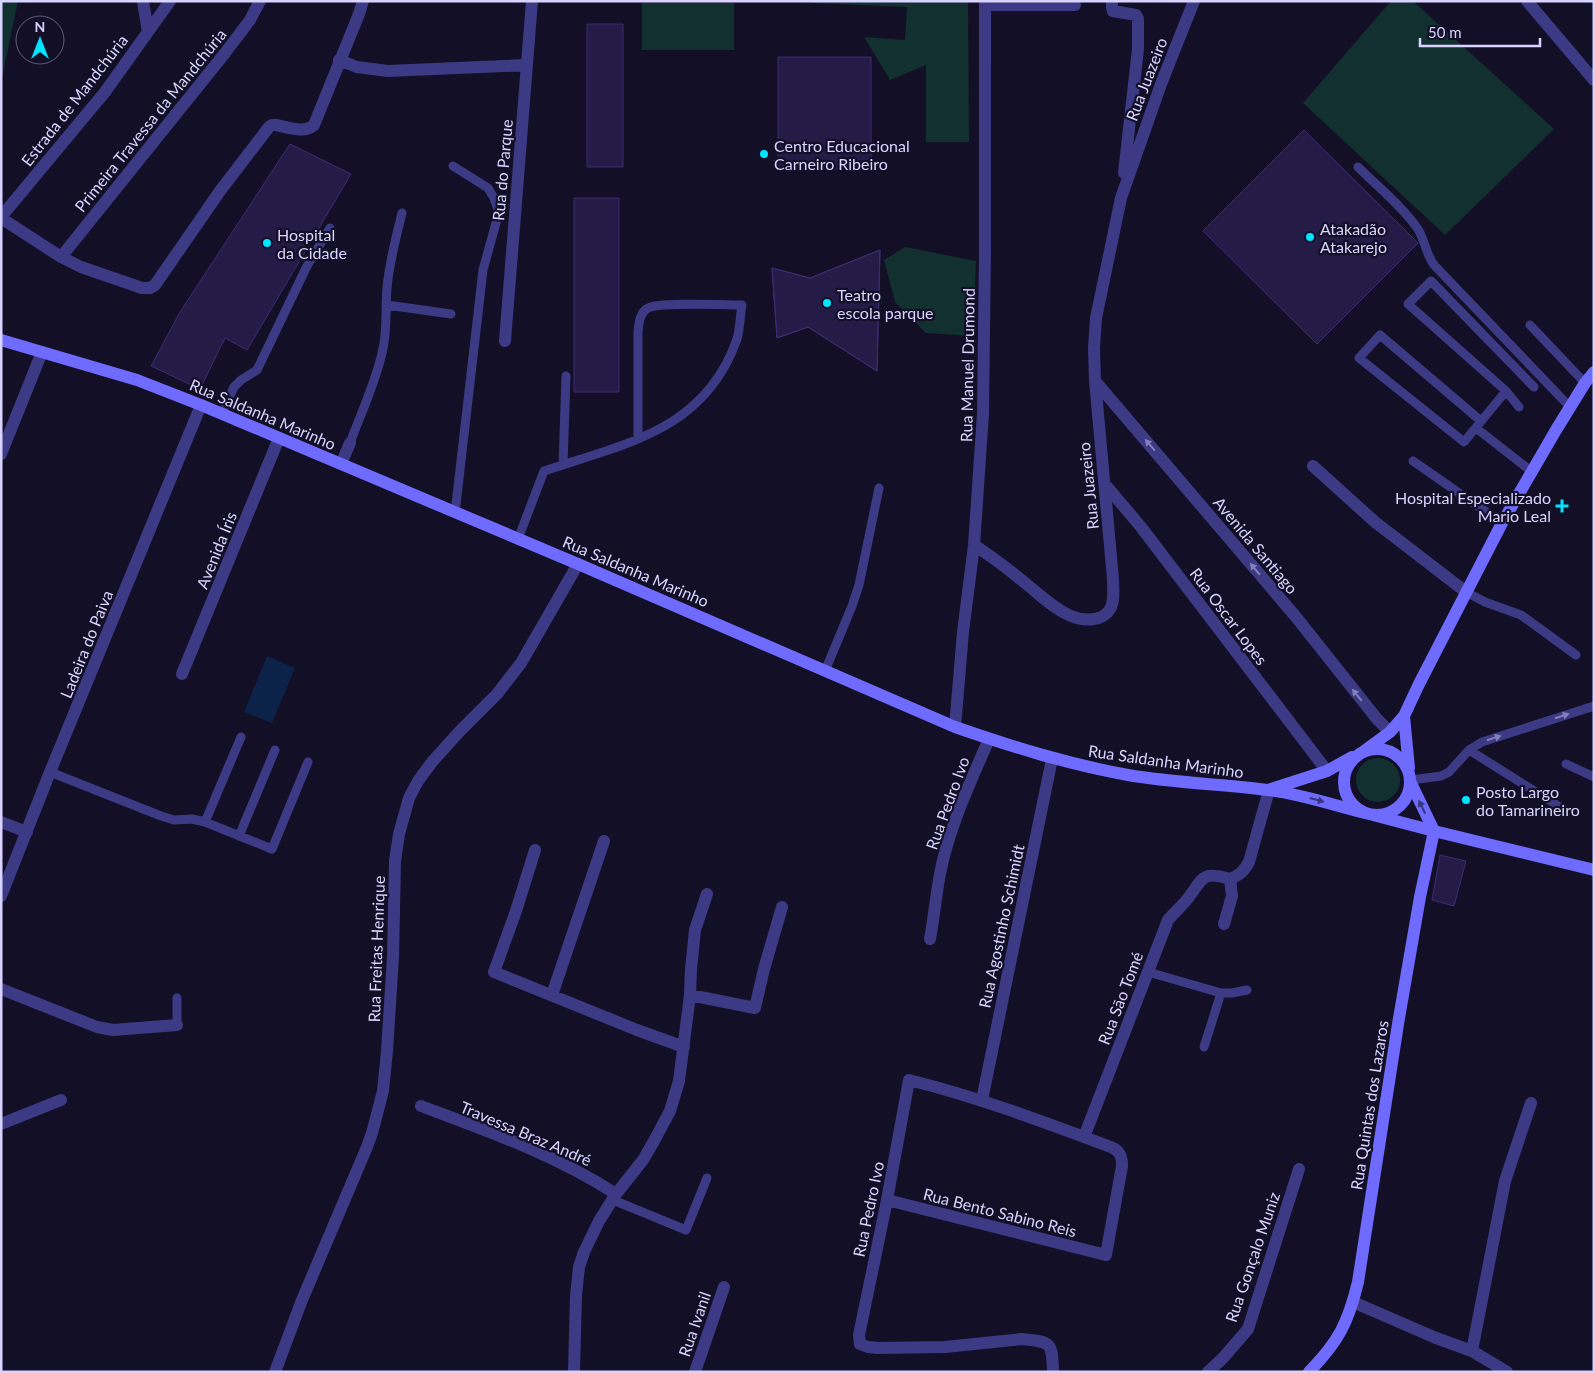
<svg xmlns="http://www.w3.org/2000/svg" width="1595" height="1373" viewBox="0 0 1595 1373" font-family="Lato,sans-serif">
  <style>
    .green { fill: #12302f }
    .water { fill: #0c2248 }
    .building { fill: #241b47; stroke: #3b2d73 }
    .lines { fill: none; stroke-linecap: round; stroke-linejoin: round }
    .service { stroke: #3d3a85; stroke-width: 9 }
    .minor { stroke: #3d3a85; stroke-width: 12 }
    .tertiary { stroke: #3d3a85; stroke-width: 12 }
    .secondary { stroke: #6f6bff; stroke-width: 12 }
    .oneway { fill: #837fbc }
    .oneway2 { fill: #38347d }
    .poi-dot { fill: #00e5ff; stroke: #130f26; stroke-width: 2 }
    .labels { text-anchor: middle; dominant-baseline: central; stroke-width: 4.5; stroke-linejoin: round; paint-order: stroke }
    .street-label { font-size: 16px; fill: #d9d4ff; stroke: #130f26 }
    .poi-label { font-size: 16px; fill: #d9d4ff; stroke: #130f26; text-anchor: start }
  </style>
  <rect width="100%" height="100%" fill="#130f26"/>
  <path class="green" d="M 1,1 L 18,1 L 1,83 Z
    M 812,1 L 968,1 L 969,142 L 926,142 L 926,65 L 890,80 L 864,37 L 905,40 L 907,7 L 812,3 Z
    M 1391,1 L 1413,1 L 1554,129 L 1445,235 L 1303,103 Z
    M 642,3 L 734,3 L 734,50 L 642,50 Z
    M 905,247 L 976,261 L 973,336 L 926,333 L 895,302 L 884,260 Z
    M1356 780a22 22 0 1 1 44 0a22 22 0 1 1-44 0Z"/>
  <path class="water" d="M 267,656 L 295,668 L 272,723 L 244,712 Z"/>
  <path class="building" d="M 587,24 L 623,24 L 623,167 L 587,167 Z
    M 778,57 L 871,57 L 871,169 L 778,169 Z
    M 1304,130 L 1418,243 L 1317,344 L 1203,231 Z
    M 290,144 L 351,174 L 247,350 L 225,338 L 200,389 L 151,366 L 180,312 Z
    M 574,198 L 619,198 L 619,392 L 574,392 Z
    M 880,250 L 877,371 L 808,327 L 777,338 L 772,268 L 810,278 Z
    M 880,250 L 877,371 L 808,327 L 777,338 L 772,268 L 810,278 Z
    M 1440,855 L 1466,861 L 1454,906 L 1432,900 Z"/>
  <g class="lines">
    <path class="service" d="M 453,166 L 488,188 L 494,198 L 499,212 L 483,270 L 455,513
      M 1358,167 C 1378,187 1402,206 1418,229 C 1425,241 1426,254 1434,265 L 1570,407
      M 387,305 L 451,314
      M 1530,325 L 1585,383
      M 1519,407 L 1506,391 L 1408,304 L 1431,281 L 1534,387
      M 222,413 L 234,387 L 241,380 L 257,370 L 307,266 L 330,228
      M 1481,421 L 1380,335 L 1359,358 L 1464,442 L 1506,391
      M 1476,428 L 1531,471
      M 350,443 C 361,413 375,384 382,353 C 388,331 385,310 387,288 C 389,263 396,238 402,213
      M 1413,461 L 1502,523
      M 563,465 L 566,376
      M 518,539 L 544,471 C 624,444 705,431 737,339 C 740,329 740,316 742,305 C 725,305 660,302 648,308 C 639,313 639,324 638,332 L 638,439
      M 1466,592 L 1485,602 L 1521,615 L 1576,655
      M 825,671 L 852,606 L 859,585 L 879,488
      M 1469,750 L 1563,809
      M 1566,764 L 1594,777
      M 50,772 L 161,816 L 174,820 L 192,819 L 205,822 L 272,849 L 308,762
      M 1411,780 L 1441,776 L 1449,772 L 1469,750 L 1482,742 L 1594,706
      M 205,822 L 241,737
      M 239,836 L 275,750
      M 1148,972 L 1221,993 L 1232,993 L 1247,990
      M 177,1025 L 177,998
      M 1204,1047 L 1221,993
      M 613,1200 L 686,1230 L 707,1178"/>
    <path class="minor" d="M 143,1 L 148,32
      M 1112,1 L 1112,8 L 1113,11 L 1136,15 L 1138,19 L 1138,49 L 1124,173
      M 1527,1 L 1594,80
      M 985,5 L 1075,5
      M 339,60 L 357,67 L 388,71 L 527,65
      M 1,217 L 105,92 L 170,1
      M 1,218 L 61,257 L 81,267 L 142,288 L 150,288 L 155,285 L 220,191 L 269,127 L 272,125 L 276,125 C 288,127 304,134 314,125 L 359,14 L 363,1
      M 61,257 L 225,53 L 250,20 L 260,1
      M 505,341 L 532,1
      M 1095,381 L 1296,617 L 1377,719 L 1390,732
      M 1,454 L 42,352
      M 341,464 L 350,443
      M 1313,466 L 1375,522 L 1466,592
      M 1104,483 L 1141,527 L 1327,771
      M 974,545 C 994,558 1012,572 1030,587 C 1042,597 1056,610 1071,616 C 1083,621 1103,622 1110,609 C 1115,601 1113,588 1113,579 L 1095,381 L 1094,348 L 1096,318 L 1121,198 L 1161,84 L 1194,1
      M 182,674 L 279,438
      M 955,727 L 963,632 L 974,545 L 983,414 L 985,249 L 985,1
      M 1,822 L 27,832
      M 535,850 L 516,911 L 494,972 L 637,1030 L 684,1047
      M 1230,879 C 1240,875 1244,871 1249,862 L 1269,790
      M 1224,924 L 1232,896 L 1230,879
      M 930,939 C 934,917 936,895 940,874 C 949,827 970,783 989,739
      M 1,989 L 97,1027 L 113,1030 L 177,1025
      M 552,995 L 604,841
      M 690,995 L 755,1008 L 764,969 L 782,907
      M 982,1100 L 1052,759
      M 421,1106 C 488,1131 556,1155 616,1194
      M 1,1124 L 61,1100
      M 1084,1137 L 1168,920 C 1175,912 1183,905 1189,897 C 1204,877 1202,871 1230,879
      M 887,1200 L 1106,1255 L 1122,1166 C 1122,1156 1120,1151 1111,1147 C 1044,1122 978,1097 909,1080 L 887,1200 L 859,1335 L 860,1344 L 868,1347 L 878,1348 L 945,1347 L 1022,1339 C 1052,1342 1052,1342 1053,1372
      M 1353,1302 L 1436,1338 L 1472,1351 L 1507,1372
      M 1472,1351 L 1505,1181 L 1531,1103
      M 275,1372 L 302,1300 L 367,1147 L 372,1133 L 383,1091 L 387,1051 L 393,957 L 395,861 L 399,834 L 409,798 L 418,781 L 432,762 L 459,732 L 497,694 L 521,663 L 578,564
      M 574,1372 L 576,1296 L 579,1267 L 584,1252 L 599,1221 L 616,1194 L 643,1160 L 654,1141 L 670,1111 L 679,1081 L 690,995 L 691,969 L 695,930 L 707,894
      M 695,1372 L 724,1287
      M 1208,1372 L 1223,1358 L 1248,1329 L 1299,1169"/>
    <path class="tertiary" d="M 1,896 L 50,772 L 201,405"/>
    <path class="secondary" d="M 1,340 L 137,380 L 201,405 L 578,564 L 955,727 C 1013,747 1067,764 1128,775 C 1174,783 1222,784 1268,790 C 1301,794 1333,805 1365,813
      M 1404,716 L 1409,768
      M1344 782a33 33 0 1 1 66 0a33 33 0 1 1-66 0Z
      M 1364,751 L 1390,732 L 1404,716 L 1419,684 L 1502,523 L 1556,430 L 1585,383 L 1594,372
      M 1411,783 L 1434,831
      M 1271,789 L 1327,771 L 1352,757
      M 1373,815 L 1434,831 L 1594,870
      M 1309,1372 C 1339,1341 1348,1323 1358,1282 L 1398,1024 L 1420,897 L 1434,831"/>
  </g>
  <defs><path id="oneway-solid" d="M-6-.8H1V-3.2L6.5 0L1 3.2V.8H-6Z" transform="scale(1.25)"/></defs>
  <g class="oneway">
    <use href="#oneway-solid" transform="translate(1150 445) rotate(-131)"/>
    <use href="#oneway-solid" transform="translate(1255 569) rotate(-130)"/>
    <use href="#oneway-solid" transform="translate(1357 695) rotate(-129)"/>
    <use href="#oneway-solid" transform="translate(1562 716) rotate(-18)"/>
    <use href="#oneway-solid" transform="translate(1494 738) rotate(-18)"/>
  </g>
  <g class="oneway2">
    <use href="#oneway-solid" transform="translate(1317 800) rotate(15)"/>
    <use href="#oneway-solid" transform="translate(1422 807) rotate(-116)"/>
  </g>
  <g class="poi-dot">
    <circle cx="764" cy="154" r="5"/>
    <circle cx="1310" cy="237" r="5"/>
    <circle cx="267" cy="243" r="5"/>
    <circle cx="827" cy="303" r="5"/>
    <path d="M1559.5 498.5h5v5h5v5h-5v5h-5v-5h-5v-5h5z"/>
    <circle cx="1466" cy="800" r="5"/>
  </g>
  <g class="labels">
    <g class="street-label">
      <text transform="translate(1146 79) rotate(-69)">Rua Juazeiro</text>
      <text transform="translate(74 100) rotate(-52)">Estrada de Mandchúria</text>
      <text transform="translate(150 120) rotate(-51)">Primeira Travessa da Mandchúria</text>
      <text transform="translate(502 170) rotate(-85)">Rua do Parque</text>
      <text transform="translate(967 365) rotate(-89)">Rua Manuel Drumond</text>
      <text transform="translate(263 414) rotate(23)">Rua Saldanha Marinho</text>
      <text transform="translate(1088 486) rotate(-96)">Rua Juazeiro</text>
      <text transform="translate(1256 545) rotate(50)">Avenida Santiago</text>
      <text transform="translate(216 550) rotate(-68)">Avenida Íris</text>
      <text transform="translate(636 571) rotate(23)">Rua Saldanha Marinho</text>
      <text transform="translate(1229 616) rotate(53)">Rua Oscar Lopes</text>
      <text transform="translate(86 644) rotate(-68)">Ladeira do Paiva</text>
      <text transform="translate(1166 761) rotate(8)">Rua Saldanha Marinho</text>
      <text transform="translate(947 803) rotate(-70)">Rua Pedro Ivo</text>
      <text transform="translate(1001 926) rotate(-78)">Rua Agostinho Schimidt</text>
      <text transform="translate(376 949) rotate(-88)">Rua Freitas Henrique</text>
      <text transform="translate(1120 998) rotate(-69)">Rua Sāo Tomé</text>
      <text transform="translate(1369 1105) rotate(-81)">Rua Quintas dos Lazaros</text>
      <text transform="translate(526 1133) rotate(23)">Travessa Braz André</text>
      <text transform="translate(868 1209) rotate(-78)">Rua Pedro Ivo</text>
      <text transform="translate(1000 1212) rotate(14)">Rua Bento Sabino Reis</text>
      <text transform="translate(1252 1257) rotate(-71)">Rua Gonçalo Muniz</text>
      <text transform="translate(694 1324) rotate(-71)">Rua Ivanil</text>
    </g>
    <g class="poi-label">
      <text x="774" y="145">Centro Educacional<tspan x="774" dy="18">Carneiro Ribeiro</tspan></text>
      <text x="1320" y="228">Atakadão<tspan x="1320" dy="18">Atakarejo</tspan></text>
      <text x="277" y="234">Hospital<tspan x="277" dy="18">da Cidade</tspan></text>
      <text x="837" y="294">Teatro<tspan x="837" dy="18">escola parque</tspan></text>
      <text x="1551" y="497" text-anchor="end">Hospital Especializado<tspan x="1551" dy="18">Mario Leal</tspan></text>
      <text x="1476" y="791">Posto Largo<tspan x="1476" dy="18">do Tamarineiro</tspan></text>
    </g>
  </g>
  <rect width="1595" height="1373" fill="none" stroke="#d9d4ff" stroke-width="5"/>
  <g transform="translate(40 40)"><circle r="24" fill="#130f26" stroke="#625e7d"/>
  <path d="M0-4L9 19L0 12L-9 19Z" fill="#00e5ff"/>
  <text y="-8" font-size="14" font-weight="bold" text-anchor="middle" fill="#d9d4ff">N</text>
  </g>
  <path d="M1420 38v8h120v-8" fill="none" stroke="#d9d4ff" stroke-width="2.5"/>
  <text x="1428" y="38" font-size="15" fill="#d9d4ff" stroke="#130f26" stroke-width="4" paint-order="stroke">50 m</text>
</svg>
